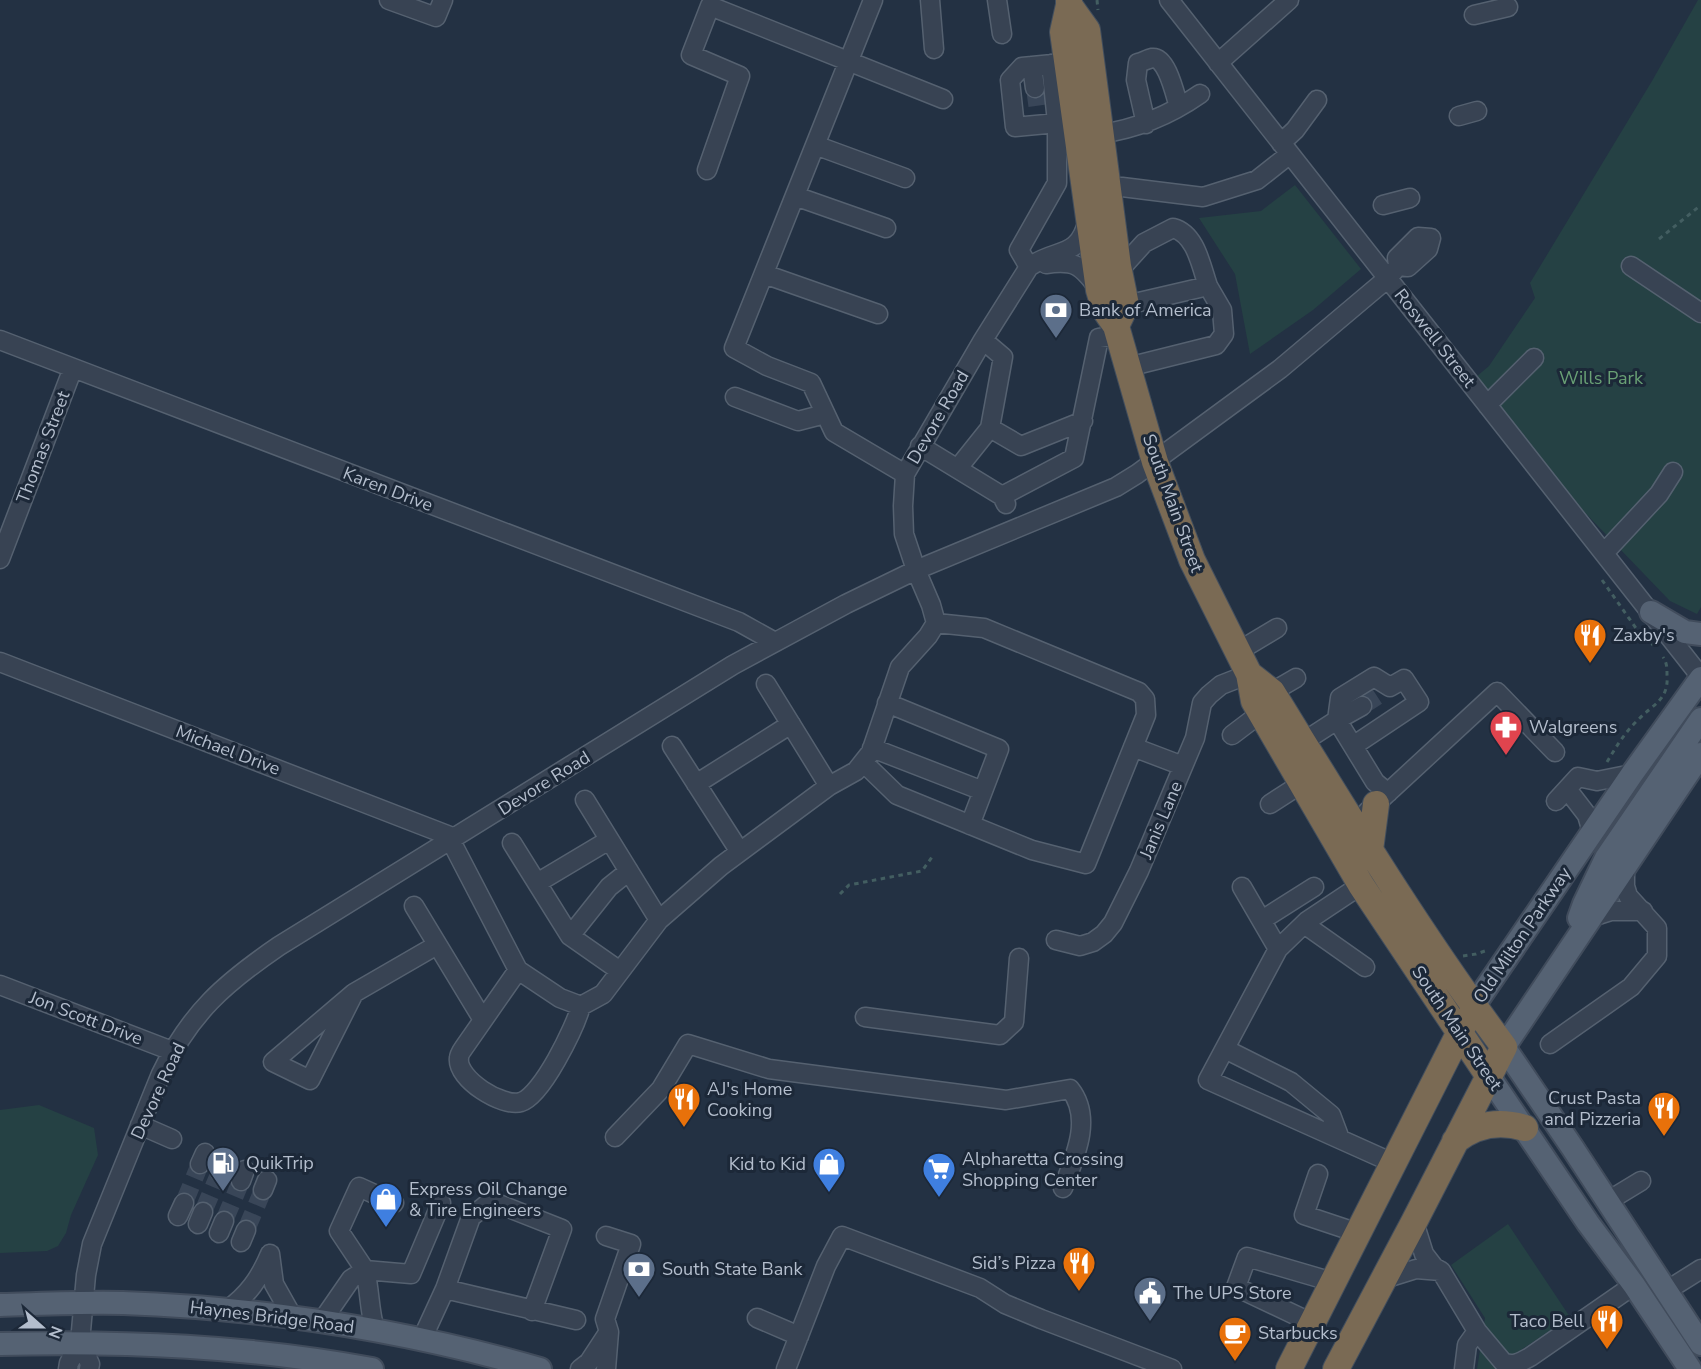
<svg xmlns="http://www.w3.org/2000/svg" width="1701" height="1369" viewBox="0 0 1701 1369" font-family="'Nunito Sans',sans-serif">
  <style>
    .green { fill: #254144 }
    .lines { fill: none; stroke-linecap: round; stroke-linejoin: round }
    .minor-tunnel { stroke: #394658; stroke-width: 18; stroke-dasharray: 18 9; stroke-linecap: butt }
    .minor-casing { stroke: #556170; stroke-width: 21 }
    .major-casing { stroke: #414c5c; stroke-width: 26 }
    .highway-casing { stroke: #424e5d; stroke-width: 28 }
    .path { stroke: #435e61; stroke-width: 3; stroke-dasharray: 4.5 4.5; stroke-linecap: butt }
    .minor { stroke: #384353; stroke-width: 18 }
    .major { stroke: #556273; stroke-width: 22 }
    .highway { stroke: #7a6a54; stroke-width: 26 }
    .labels { text-anchor: middle; dominant-baseline: central; stroke-width: 6; stroke-linejoin: round; paint-order: stroke }
    .poi-label { font-size: 18px; fill: #b4becd; stroke: #1c2838; text-anchor: start }
    .street-label { font-size: 18px; fill: #b4becd; stroke: #1c2838 }
    .park-label { font-size: 18px; fill: #69a075; stroke: #1c2838 }
  </style>
  <rect width="100%" height="100%" fill="#233143"/>
  <path class="green" d="M 1698,0 L 1701,0 L 1701,607 L 1697,614 L 1670,601 L 1568,495 L 1509,422 L 1476,377 L 1489,366 L 1535,298 L 1530,283 L 1652,81 Z
    M 1295,185 L 1361,269 L 1313,310 L 1250,354 L 1235,274 L 1199,218 L 1261,211 Z
    M 39,1105 L 94,1128 L 98,1155 L 71,1215 L 66,1233 L 58,1246 L 47,1251 L 0,1253 L 0,1110 Z
    M 1508,1224 L 1570,1317 L 1509,1358 L 1517,1369 L 1477,1369 L 1485,1318 L 1451,1265 Z"/>
  <g class="lines">
    <path class="minor-tunnel" d="M 1035,88 L 1038,110
      M 1362,706 L 1379,695
      M 184,1203 L 200,1164
      M 203,1212 L 220,1172
      M 224,1221 L 241,1181
      M 246,1230 L 263,1190"/>
    <defs>
      <path id="minor" d="M 389,0 L 436,17 L 443,0
        M 873,0 L 734,348 L 767,366 L 811,383 L 834,432 L 905,474
        M 930,0 L 934,49
        M 997,0 L 1002,34
        M 1169,0 L 1701,677
        M 1474,15 L 1508,7
        M 1063,63 L 1022,67 L 1010,80 L 1015,127 L 1068,122
        M 1218,63 L 1289,0
        M 1032,66 L 1035,88
        M 1459,116 L 1477,111
        M 1146,124 L 1136,80 L 1138,63 C 1142,62 1148,59 1152,58 C 1167,56 1175,95 1179,107
        M 1100,134 C 1136,129 1170,115 1200,94
        M 1281,143 L 1295,130 L 1317,100
        M 815,145 L 905,178
        M 707,170 L 740,76 L 691,55 L 710,6 L 943,99
        M 1107,189 L 1122,187 L 1203,197 L 1257,180 L 1290,154
        M 795,196 L 886,228
        M 1383,205 L 1410,198
        M 1046,264 C 1075,260 1081,265 1098,288
        M 1118,266 L 1125,264 L 1144,243 L 1173,228 C 1196,234 1201,266 1208,286 L 1126,305
        M 1631,266 L 1701,313
        M 1029,267 L 1019,250 L 1057,183 L 1057,122 L 1051,64
        M 764,274 L 878,314
        M 0,340 L 739,622 L 775,642
        M 983,340 L 1003,357 L 990,428 L 1021,446 L 1083,421
        M 1128,367 L 1216,345 L 1224,334 L 1222,310 L 1208,286
        M 735,397 L 798,421 L 825,414
        M 1487,405 L 1534,358
        M 920,446 L 1002,496 L 1006,504
        M 958,468 L 990,428
        M 1002,496 L 1074,458 L 1099,338 L 1119,335
        M 1604,553 L 1659,494 L 1673,472
        M 0,559 L 73,368
        M 1237,652 L 1277,628
        M 0,662 L 455,838
        M 766,684 L 829,786
        M 1272,692 L 1296,678
        M 887,703 L 999,749 L 970,825
        M 1337,720 L 1340,698 L 1374,677 L 1390,687 L 1404,679 L 1419,702 L 1353,746
        M 1337,720 L 1362,706
        M 1232,735 L 1261,713
        M 1303,742 L 1337,720 L 1375,782 L 1388,793
        M 672,746 L 740,852
        M 1133,747 L 1183,766
        M 872,748 L 983,791
        M 863,762 L 897,795 L 1032,850 L 1086,864 L 1146,715 L 1145,699 L 1139,692 L 984,628 L 936,623
        M 696,784 L 791,724
        M 1567,789 L 1587,815 L 1592,832
        M 585,800 L 659,920
        M 1556,801 L 1578,777 L 1597,781 L 1632,774
        M 1270,804 L 1301,784
        M 1367,812 L 1497,692 L 1555,752
        M 451,841 L 518,970 L 560,998 L 581,1006 L 603,994 L 659,920 L 721,866 L 829,786 L 856,771 L 871,752 L 900,667 L 928,636 L 936,623 L 931,605 L 916,570 L 1116,487 L 1137,474 L 1280,369 L 1388,278 L 1398,266 L 1397,258 L 1418,237 L 1431,238 L 1428,249 L 1408,267 L 1398,266
        M 512,843 L 570,936 L 620,971
        M 537,883 L 609,840
        M 1242,887 L 1278,949 L 1208,1080 L 1393,1163
        M 414,906 L 483,1020
        M 1589,918 L 1611,911 L 1643,911
        M 1262,920 L 1314,887
        M 1304,924 L 1365,967
        M 570,936 L 609,887 L 629,871
        M 1056,940 L 1080,946 L 1093,942 L 1104,934 L 1113,923 L 1139,871 L 1195,738 L 1202,703 L 1209,695 L 1221,685 L 1249,674
        M 1278,949 L 1307,921 L 1361,885
        M 518,970 L 465,1046 C 463,1049 459,1054 459,1058 C 456,1079 503,1108 521,1102 C 542,1096 575,1027 581,1006
        M 0,985 L 172,1051
        M 354,993 L 273,1062 L 310,1080 L 354,993 L 437,945
        M 865,1017 L 1000,1035 L 1014,1022 L 1019,958
        M 1550,1044 L 1631,987 L 1657,956 L 1657,928 L 1628,896 L 1625,886 L 1625,867
        M 1225,1049 L 1291,1082 L 1331,1115 L 1340,1139
        M 140,1125 L 172,1139
        M 615,1137 L 661,1089 L 688,1044 L 769,1069 L 1006,1100 L 1070,1089 C 1093,1118 1075,1157 1063,1188
        M 200,1164 L 205,1153
        M 220,1172 L 225,1162
        M 1318,1174 L 1304,1215 L 1358,1233
        M 241,1181 L 245,1170
        M 263,1190 L 267,1180
        M 1608,1201 L 1641,1181
        M 394,1203 L 359,1187 L 339,1231 L 365,1270 L 411,1274 L 441,1203
        M 178,1216 L 184,1203
        M 1414,1222 L 1424,1254 L 1434,1267 L 1441,1271 L 1477,1331 L 1503,1362 C 1513,1367 1521,1362 1530,1357 L 1634,1285
        M 198,1224 L 203,1212
        M 219,1233 L 224,1221
        M 241,1242 L 246,1230
        M 270,1254 L 274,1284 L 292,1316
        M 1384,1279 L 1416,1269 L 1441,1271
        M 445,1289 L 471,1217 L 491,1201 L 562,1229 L 532,1311
        M 1666,1291 L 1701,1269
        M 227,1310 C 248,1295 260,1278 270,1254
        M 757,1318 L 799,1336
        M 322,1321 L 351,1279 L 365,1270 C 370,1290 369,1310 375,1330
        M 1312,1323 L 1236,1287 L 1247,1257 L 1333,1282
        M 422,1339 L 445,1289 L 576,1320
        M 80,1342 L 90,1364 L 89,1369
        M 68,1369 L 69,1363 L 80,1342 L 86,1275 L 92,1244 L 161,1074 C 190,1013 225,983 279,946 L 733,665 L 846,604 L 916,570 L 904,534 L 903,506 L 905,474 L 983,340 L 1029,267 C 1057,247 1078,260 1088,220
        M 580,1369 L 589,1362 L 608,1333
        M 606,1369 L 609,1332 L 605,1319 L 631,1244 L 606,1236
        M 786,1369 L 826,1266 L 842,1236 L 980,1288 L 1005,1304 L 1041,1319 L 1172,1369
        M 1464,1369 L 1467,1345 L 1477,1331"/>
      <path id="major" d="M 1651,612 L 1685,632 L 1701,634
        M 1701,754 L 1504,1047 L 1572,1147 L 1701,1344
        M 1579,918 L 1584,904 L 1606,858 L 1701,719
        M 1473,1007 L 1632,774 L 1701,678
        M 1488,1075 L 1588,1223 L 1634,1285 L 1690,1369
        M 0,1305 C 41,1304 82,1302 123,1303 C 264,1308 404,1330 540,1369
        M 0,1344 C 127,1341 247,1346 372,1369"/>
      <path id="highway" d="M 1069,0 L 1069,5 L 1063,32 L 1099,290 L 1105,310 L 1116,326 L 1155,462 L 1192,560 L 1249,674 L 1254,701 L 1361,885 L 1488,1075
        M 1069,5 L 1087,30 L 1118,266 L 1126,305 L 1116,326
        M 1249,674 L 1272,692 C 1346,812 1419,933 1504,1047 L 1414,1222 L 1336,1369
        M 1370,850 L 1376,804
        M 1455,1141 C 1476,1124 1499,1120 1525,1128
        M 1289,1369 L 1466,1020"/>
    </defs>
    <use href="#minor" class="minor-casing"/>
    <use href="#major" class="major-casing"/>
    <use href="#highway" class="highway-casing"/>
    <path class="path" d="M 1097,0 L 1098,10
      M 1659,239 L 1701,205
      M 1602,580 L 1638,631 L 1653,645
      M 1607,762 C 1616,747 1625,732 1638,720 C 1653,704 1669,700 1667,675 C 1667,668 1667,663 1663,657
      M 840,894 L 849,885 L 922,871 L 932,857
      M 1463,956 L 1476,954 L 1488,950"/>
    <use href="#minor" class="minor"/>
    <use href="#major" class="major"/>
    <use href="#highway" class="highway"/>
  </g>
  <defs>
    <symbol id="bank-pin" viewBox="-11 -11 22 30"><path d="M0 17L-7.5 6A9.5 9.5 0 1 1 7.5 6Z" fill="#5c6f8a" stroke="#1c2838"/><path d="M-6-4H6V4H-6ZM0-2.3a2.3 2.3 0 1 0 0 4.6a2.3 2.3 0 1 0 0-4.6Z" fill="#fff"/></symbol>
    <symbol id="restaurant-pin" viewBox="-11 -11 22 30"><path d="M0 17L-7.5 6A9.5 9.5 0 1 1 7.5 6Z" fill="#e8710a" stroke="#1c2838"/><path d="M-5-6h1v4h1v-4h1v4h1v-4h1v5L-1.5 .5V6h-2V.5L-5-1ZM5-6V6H3V1.5H1.5Q1.5-4 5-6Z" fill="#fff"/></symbol>
    <symbol id="pharmacy-pin" viewBox="-11 -11 22 30"><path d="M0 17L-7.5 6A9.5 9.5 0 1 1 7.5 6Z" fill="#e0444e" stroke="#1c2838"/><path d="M-2-6h4v4h4v4h-4v4h-4v-4h-4v-4h4Z" fill="#fff"/></symbol>
    <symbol id="fuel-pin" viewBox="-11 -11 22 30"><path d="M0 17L-7.5 6A9.5 9.5 0 1 1 7.5 6Z" fill="#5c6f8a" stroke="#1c2838"/><path d="M-5.5-6h7V0h2V4h1.3V-2.5L3-4.5l.8-.8L6-3V5H2.5V1h-1V6h-7ZM-4.2-4.7v3.2H.2V-4.7Z" fill="#fff"/></symbol>
    <symbol id="shop-pin" viewBox="-11 -11 22 30"><path d="M0 17L-7.5 6A9.5 9.5 0 1 1 7.5 6Z" fill="#3f7fe0" stroke="#1c2838"/><path d="M-5-2.5h2.3a2.7 3.5 0 0 1 5.4 0H5L5.5 6h-11ZM-1.5-2.5h3a1.5 2.3 0 0 0-3 0Z" fill="#fff"/></symbol>
    <symbol id="supermarket-pin" viewBox="-11 -11 22 30"><path d="M0 17L-7.5 6A9.5 9.5 0 1 1 7.5 6Z" fill="#3f7fe0" stroke="#1c2838"/><path d="M-6-5.5h2.5l.6 2H6L4.5 2H-2.5L-4.4-4H-6ZM-1.5 3.2a1.3 1.3 0 1 0 .1 0ZM3 3.2a1.3 1.3 0 1 0 .1 0Z" fill="#fff"/></symbol>
    <symbol id="civic-pin" viewBox="-11 -11 22 30"><path d="M0 17L-7.5 6A9.5 9.5 0 1 1 7.5 6Z" fill="#5c6f8a" stroke="#1c2838"/><path d="M-.6-6.5H3V-4.5H.6V-3L4-1V1h2V6H-6V1h2V-1L-.6-3ZM-1.2 2.5V6h2.4V2.5Z" fill="#fff"/></symbol>
    <symbol id="cafe-pin" viewBox="-11 -11 22 30"><path d="M0 17L-7.5 6A9.5 9.5 0 1 1 7.5 6Z" fill="#e8710a" stroke="#1c2838"/><path d="M-5.5-4.5H6V0H3Q3 3.5 0 3.5H-2.5Q-5.5 3.5-5.5 0ZM3-3.2v2h1.7v-2ZM-6 4.5H4V6H-6Z" fill="#fff"/></symbol>
  </defs>
  <g fill-rule="evenodd">
    <use href="#bank-pin" x="1037" y="291" width="38" height="52"/>
    <use href="#restaurant-pin" x="1571" y="616" width="38" height="52"/>
    <use href="#pharmacy-pin" x="1487" y="708" width="38" height="52"/>
    <use href="#restaurant-pin" x="665" y="1080" width="38" height="52"/>
    <use href="#restaurant-pin" x="1645" y="1089" width="38" height="52"/>
    <use href="#fuel-pin" x="204" y="1144" width="38" height="52"/>
    <use href="#shop-pin" x="810" y="1145" width="38" height="52"/>
    <use href="#supermarket-pin" x="920" y="1150" width="38" height="52"/>
    <use href="#shop-pin" x="367" y="1180" width="38" height="52"/>
    <use href="#restaurant-pin" x="1060" y="1244" width="38" height="52"/>
    <use href="#bank-pin" x="620" y="1250" width="38" height="52"/>
    <use href="#civic-pin" x="1131" y="1274" width="38" height="52"/>
    <use href="#restaurant-pin" x="1588" y="1302" width="38" height="52"/>
    <use href="#cafe-pin" x="1216" y="1314" width="38" height="52"/>
  </g>
  <g class="labels">
    <g class="poi-label">
      <text x="1079" y="310">Bank of America</text>
      <text x="1613" y="635">Zaxby's</text>
      <text x="1529" y="727">Walgreens</text>
      <text x="707" y="1089">AJ's Home<tspan x="707" dy="21">Cooking</tspan></text>
      <text x="1641" y="1098" text-anchor="end">Crust Pasta<tspan x="1641" dy="21">and Pizzeria</tspan></text>
      <text x="962" y="1159">Alpharetta Crossing<tspan x="962" dy="21">Shopping Center</tspan></text>
      <text x="246" y="1163">QuikTrip</text>
      <text x="806" y="1164" text-anchor="end">Kid to Kid</text>
      <text x="409" y="1189">Express Oil Change<tspan x="409" dy="21">&amp; Tire Engineers</tspan></text>
      <text x="1056" y="1263" text-anchor="end">Sid’s Pizza</text>
      <text x="662" y="1269">South State Bank</text>
      <text x="1173" y="1293">The UPS Store</text>
      <text x="1584" y="1321" text-anchor="end">Taco Bell</text>
      <text x="1258" y="1333">Starbucks</text>
    </g>
    <g class="street-label">
      <text transform="translate(1435 338) rotate(52)">Roswell Street</text>
      <text transform="translate(938 417) rotate(-60)">Devore Road</text>
      <text transform="translate(43 447) rotate(-69)">Thomas Street</text>
      <text transform="translate(388 489) rotate(21)">Karen Drive</text>
      <text transform="translate(1173 503) rotate(70)">South Main Street</text>
      <text transform="translate(228 750) rotate(21)">Michael Drive</text>
      <text transform="translate(544 783) rotate(-32)">Devore Road</text>
      <text transform="translate(1161 820) rotate(-67)">Janis Lane</text>
      <text transform="translate(1522 935) rotate(-56)">Old Milton Parkway</text>
      <text transform="translate(86 1018) rotate(21)">Jon Scott Drive</text>
      <text transform="translate(1457 1028) rotate(56)">South Main Street</text>
      <text transform="translate(158 1091) rotate(-65)">Devore Road</text>
      <text transform="translate(272 1317) rotate(7)">Haynes Bridge Road</text>
    </g>
    <g class="park-label">
      <text x="1601" y="378">Wills Park</text>
    </g>
  </g>
  <g transform="translate(42 1327) rotate(111)" stroke="#1c2838" stroke-width="4.5" paint-order="stroke">
  <path d="M0-4.5L10 22L0 15L-10 22Z" fill="#b4becd"/>
  <text y="-9" font-size="16" font-weight="bold" text-anchor="middle" fill="#b4becd">N</text>
  </g>
</svg>
